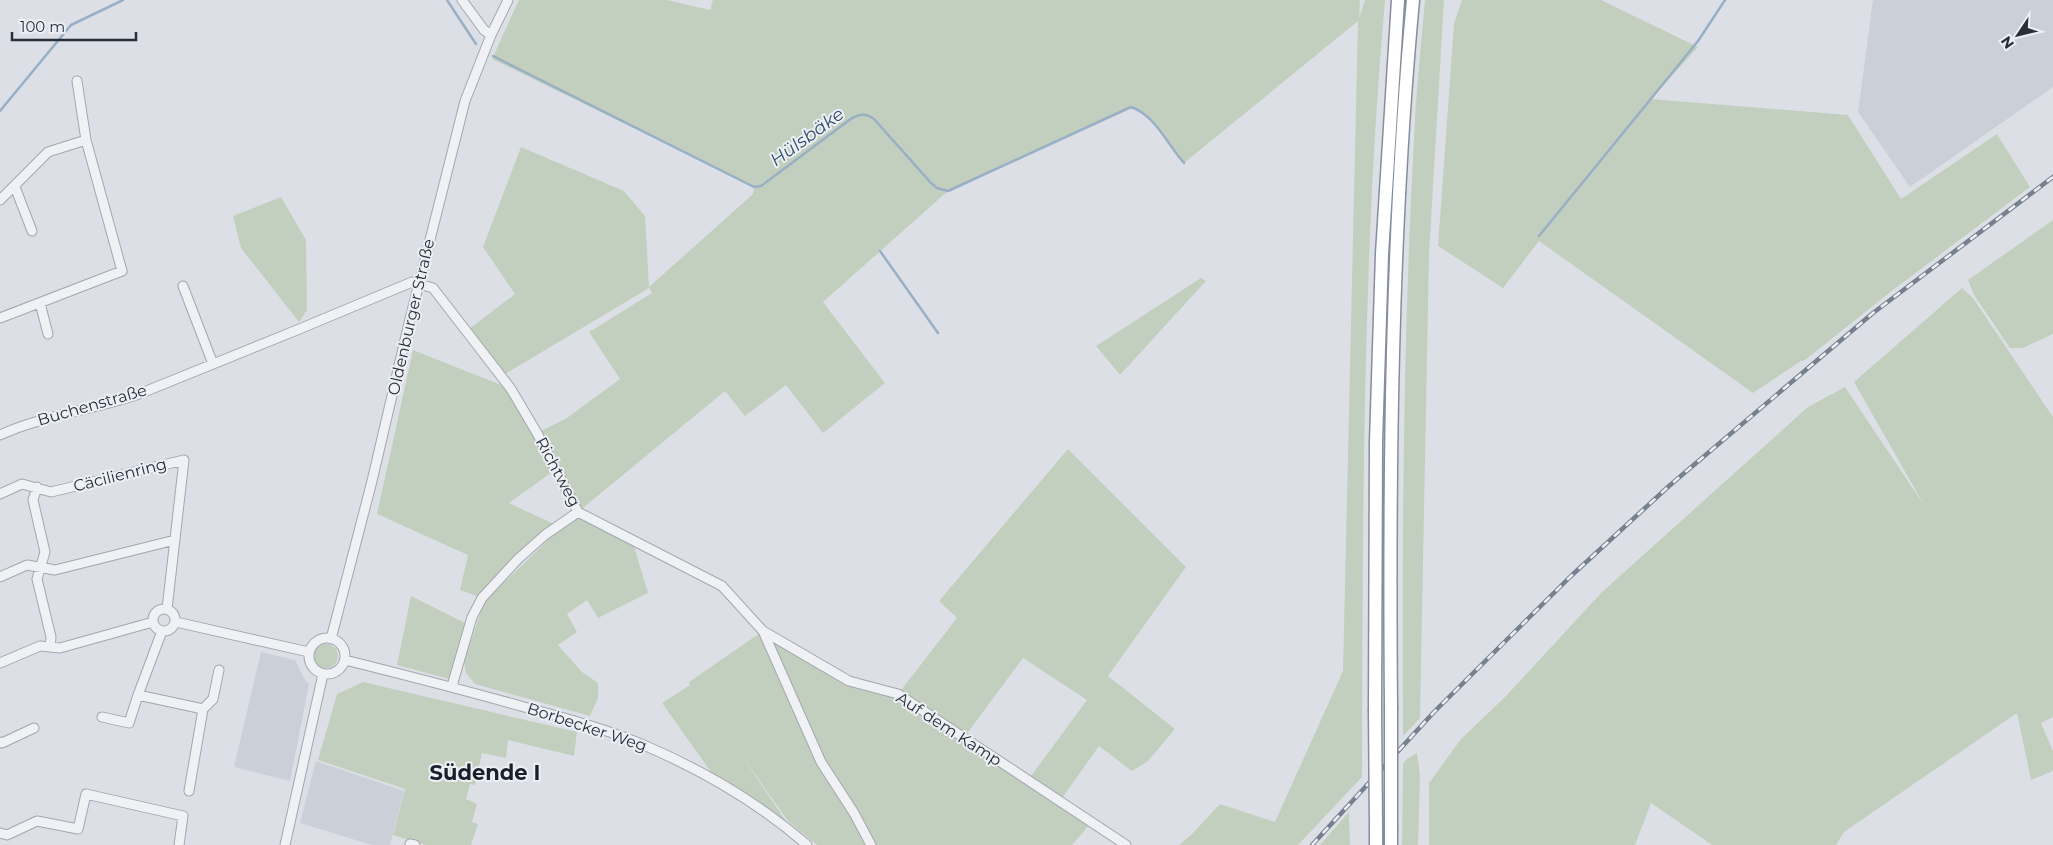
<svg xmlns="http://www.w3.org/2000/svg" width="2053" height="845" viewBox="0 0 2053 845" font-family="Montserrat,sans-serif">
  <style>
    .built { fill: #cbcfd7 }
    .green { fill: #c3cfbe; fill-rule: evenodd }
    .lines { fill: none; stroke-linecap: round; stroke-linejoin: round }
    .stream { stroke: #98afc5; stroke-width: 2.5 }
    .minor-casing { stroke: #a2a7af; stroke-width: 11 }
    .highway-casing { stroke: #858e9c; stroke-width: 15 }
    .minor { stroke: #eff1f4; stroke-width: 9 }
    .highway { stroke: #fff; stroke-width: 12 }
    .rail-casing { stroke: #77808f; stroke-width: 4.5 }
    .rail { stroke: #eceff4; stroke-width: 2.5; stroke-dasharray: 8; stroke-linecap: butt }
    .highway-bridge-casing { stroke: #858e9c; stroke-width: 15; stroke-linecap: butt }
    .highway-bridge { stroke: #fff; stroke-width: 12 }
    .labels { text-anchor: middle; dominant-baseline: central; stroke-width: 4; stroke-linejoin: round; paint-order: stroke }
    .street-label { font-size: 16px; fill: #272f3b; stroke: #eceff4 }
    .water-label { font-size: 18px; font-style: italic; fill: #334f6d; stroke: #eceff4 }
    .district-label { font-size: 21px; font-weight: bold; fill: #19202c; stroke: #eceff4 }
  </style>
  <rect width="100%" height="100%" fill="#dce0e6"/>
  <path class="built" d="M 1873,0 L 2053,0 L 2053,87 L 1910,187 L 1858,112 Z
    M 261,652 L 295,660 L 305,680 L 309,684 L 290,781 L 234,767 Z
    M 316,761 L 404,791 L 390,845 L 372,845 L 300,823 Z"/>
  <path class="green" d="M 519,0 L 667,0 L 710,10 L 713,0 L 1360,0 L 1359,18 L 1365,0 L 1385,0 C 1362,258 1363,518 1362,777 L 1298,845 L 1179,845 L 1192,834 L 1220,804 L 1275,822 L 1343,671 L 1358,21 L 1184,163 L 1150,118 L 1140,110 L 1127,108 L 948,191 L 823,302 L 885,383 L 823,433 L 786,385 L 745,416 L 725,391 L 578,512 L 632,540 L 648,593 L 598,618 L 587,600 L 567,614 L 577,632 L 558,645 L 582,672 L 598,683 L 598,698 L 590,716 L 475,684 L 466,673 L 464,662 L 484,602 L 548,540 L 545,535 L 482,598 L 460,590 L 468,555 L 377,514 L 413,350 L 511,389 L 537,433 L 567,418 L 620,379 L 589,332 L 652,293 L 649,288 L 505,374 L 469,329 L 515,294 L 483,247 L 521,147 L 624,191 L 645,216 L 649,287 L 753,194 L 754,187 L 492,59 ZM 555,470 L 577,513 L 558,526 L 509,503 Z
    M 1425,0 L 1444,0 L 1429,254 L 1420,718 L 1403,736 C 1402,537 1403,338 1414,139 C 1416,93 1421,46 1425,0 Z
    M 1462,0 L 1601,0 L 1698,47 L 1651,99 L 1848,115 L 1901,199 L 1997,134 L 2030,187 L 1893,290 L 1805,360 L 1801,361 L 1753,393 L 1539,241 L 1503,288 L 1438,246 L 1454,23 Z
    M 281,197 L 306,240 L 307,310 L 299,322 L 241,248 L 233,216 Z
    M 2053,220 L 2053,334 L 2023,348 L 2010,348 L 1974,295 L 1968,280 Z
    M 1201,278 L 1206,281 L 1120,375 L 1096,346 Z
    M 1962,288 L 1973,298 L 2053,417 L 2053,717 L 2041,723 L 2053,751 L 2053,771 L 2031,780 L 2017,713 L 1844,832 L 1836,845 L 1712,845 L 1651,803 L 1635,845 L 1429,845 L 1429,783 L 1461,739 L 1506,696 L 1602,592 L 1808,407 L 1845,387 L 1924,505 L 1854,382 Z
    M 1068,449 L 1186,567 L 1108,676 L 1175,729 L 1148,761 L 1132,771 L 1099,746 L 1060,801 L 1028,780 L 1087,700 L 1023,658 L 966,735 L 906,699 L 962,740 L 1090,824 L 1072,845 L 817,845 L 788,821 L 740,753 L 786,821 L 711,772 L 662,703 L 690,685 L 689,682 L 763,631 L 849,681 L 898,694 L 957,618 L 939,601 Z
    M 411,596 L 467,624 L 449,679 L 397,665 Z
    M314 656a12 12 0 1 1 24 0a12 12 0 1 1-24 0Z
    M 363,682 L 577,732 L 574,756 L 508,740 L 506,758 L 482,753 L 475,785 L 470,784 L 466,799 L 477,804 L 472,822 L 478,824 L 471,845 L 426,845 L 393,835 L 405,789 L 318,760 L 337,694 Z
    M 1417,753 L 1420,775 L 1418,845 L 1402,845 L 1403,764 L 1408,758 Z
    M 1349,812 L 1350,845 L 1320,845 Z"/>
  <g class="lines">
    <path class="stream" d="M 447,0 L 476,44
      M 493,56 L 754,187 L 761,186 L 852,118 C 861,114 866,113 874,119 L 931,183 L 937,188 L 948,191 L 1131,107 C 1155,115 1167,144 1184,163
      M 0,111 L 71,25 L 123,0
      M 1539,236 L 1698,41 L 1725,0
      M 880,251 L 938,333"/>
    <defs>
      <path id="minor" d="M 462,0 L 484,30 L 491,35
        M 77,81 L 86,140
        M 15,187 L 32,231
        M 0,200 L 48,152 L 86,140 L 122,271 L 0,318
        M 183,286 L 213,364
        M 40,303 L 48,334
        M 0,435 C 44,415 93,410 139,394 L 297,330 L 412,282 L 433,288 L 511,389 L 537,433 L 578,512 L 722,586 L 763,631 L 849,681 L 898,694 L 1126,845
        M 37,487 L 33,500 L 45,552 L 37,579 L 51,637 L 50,647
        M 0,494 L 22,484 L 51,492 L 184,460 L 167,609
        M 0,577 L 27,565 L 55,570 L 175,540
        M153 620a11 11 0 1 1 22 0a11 11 0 1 1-22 0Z
        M 176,622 L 309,652
        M 162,631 L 138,695 L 203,709 L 213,699 L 219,670
        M 763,631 L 821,762 L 854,813 L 871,845
        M309 656a18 18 0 1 1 36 0a18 18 0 1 1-36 0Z
        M 331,639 L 372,481 L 409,323 L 465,101 L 491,35 L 508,0
        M 345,660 C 405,675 464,690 524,707 C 565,718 607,729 646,746 C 704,771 760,804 807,845
        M 0,663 L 40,646 L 60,648 L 153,622
        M 452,686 L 472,617 L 482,598 L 518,559 L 545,535 L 578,512
        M 102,717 L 129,723 L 138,695
        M 0,742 L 2,743 L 34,728
        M 189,791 L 203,709
        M 0,833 L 7,835 L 37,821 L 78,829 L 86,794 L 183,816 L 179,845
        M 410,844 L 415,845
        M 285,845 L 323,674"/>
      <path id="highway" d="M 1391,707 C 1389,471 1391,234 1413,0
        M 1375,710 L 1376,442 L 1382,254 L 1398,0
        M 1376,828 L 1376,845
        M 1391,828 L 1391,845"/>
    </defs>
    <use href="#minor" class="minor-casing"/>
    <use href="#highway" class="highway-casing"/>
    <use href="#minor" class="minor"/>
    <use href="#highway" class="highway"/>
    <defs>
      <path id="rail" d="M 1312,845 L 1434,712 L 1571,576 L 1669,486 L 1873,313 L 2053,177"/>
    </defs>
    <use href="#rail" class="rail-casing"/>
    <use href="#rail" class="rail"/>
    <defs>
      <path id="highway-bridge" d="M 1391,707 L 1391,828
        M 1375,710 L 1376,828"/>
    </defs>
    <use href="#highway-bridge" class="highway-bridge-casing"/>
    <use href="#highway-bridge" class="highway-bridge"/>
  </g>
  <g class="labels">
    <g class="street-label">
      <text transform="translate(411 317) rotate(-77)">Oldenburger Straße</text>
      <text transform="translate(92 405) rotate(-16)">Buchenstraße</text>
      <text transform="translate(558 472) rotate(62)">Richtweg</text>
      <text transform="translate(120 475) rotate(-14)">Cäcilienring</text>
      <text transform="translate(587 727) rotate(18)">Borbecker Weg</text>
      <text transform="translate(949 729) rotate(33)">Auf dem Kamp</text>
    </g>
    <g class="water-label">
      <text transform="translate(807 137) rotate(-36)">Hülsbäke</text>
    </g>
    <g class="district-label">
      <text x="485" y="772">Südende I</text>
    </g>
  </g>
  <g transform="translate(2018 35) rotate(235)" stroke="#eceff4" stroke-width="4" paint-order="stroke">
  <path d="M0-4L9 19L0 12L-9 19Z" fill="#272f3b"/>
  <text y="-8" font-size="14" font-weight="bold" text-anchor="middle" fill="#272f3b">N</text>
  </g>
  <path d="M12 32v8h124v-8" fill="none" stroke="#272f3b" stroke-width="2.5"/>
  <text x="20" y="32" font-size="15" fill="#272f3b" stroke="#eceff4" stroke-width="4" paint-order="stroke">100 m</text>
</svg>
